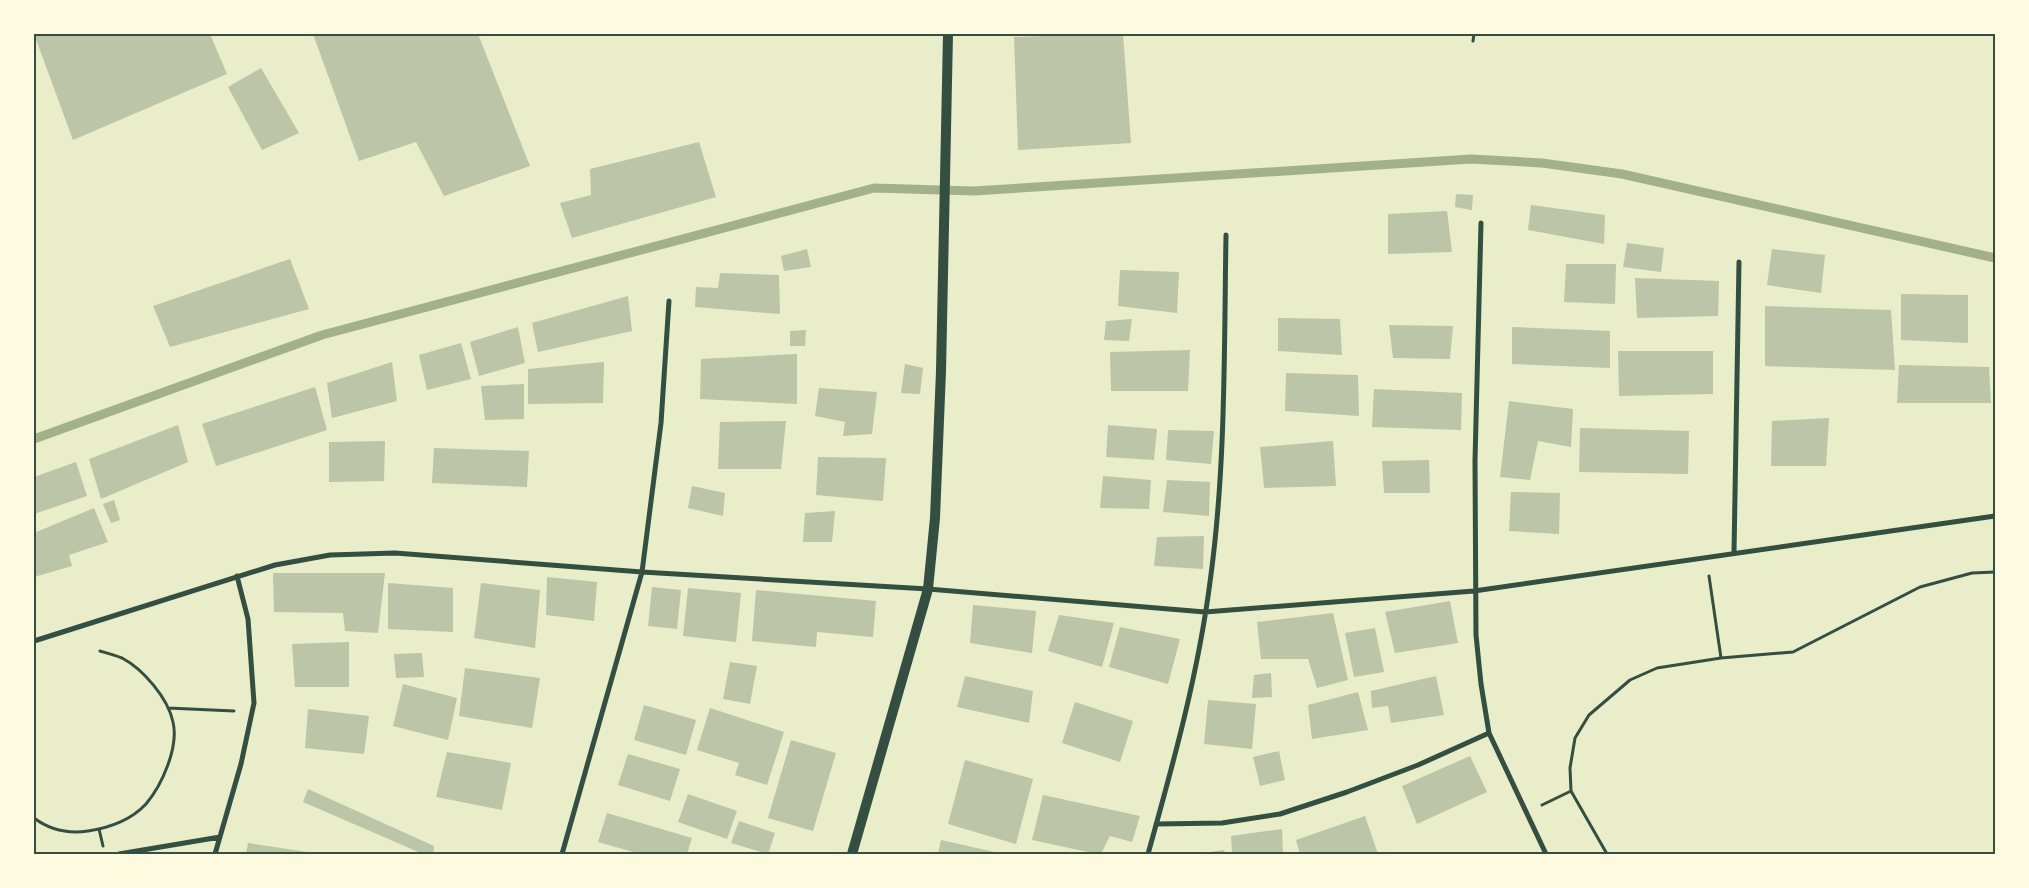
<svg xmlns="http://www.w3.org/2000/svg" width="2029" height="888" viewBox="0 0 2029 888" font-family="Jost,sans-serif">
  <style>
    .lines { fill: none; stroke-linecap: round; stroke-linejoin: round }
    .stream { stroke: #a3b18a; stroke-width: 9 }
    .building { fill: #bcc5a7 }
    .path { stroke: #344e41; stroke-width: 3 }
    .minor { stroke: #344e41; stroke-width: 5 }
    .secondary { stroke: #344e41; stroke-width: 10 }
    .neatline { fill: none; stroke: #344e41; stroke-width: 2 }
  </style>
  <rect width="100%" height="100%" fill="#e9edc9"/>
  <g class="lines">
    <path class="stream" d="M 34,439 L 322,335 L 874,188 L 974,191 L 1471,159 L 1542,163 L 1622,174 L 1995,258"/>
  </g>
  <path class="building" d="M 34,34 L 210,34 L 227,74 L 73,140 Z
    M 313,34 L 478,34 L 530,166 L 444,196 L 416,142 L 359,161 Z
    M 1095,34 L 1123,34 L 1131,143 L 1018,150 L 1014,37 Z
    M 261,68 L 299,133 L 262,150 L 228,87 Z
    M 699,142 L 716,197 L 572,238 L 560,203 L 591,195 L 590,169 Z
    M 1456,194 L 1473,195 L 1472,210 L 1455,207 Z
    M 1531,205 L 1605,215 L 1604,244 L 1528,230 Z
    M 1447,211 L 1452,252 L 1388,254 L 1388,214 Z
    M 1627,243 L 1664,248 L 1661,272 L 1623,267 Z
    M 807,249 L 811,267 L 784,271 L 781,256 Z
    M 1772,249 L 1825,255 L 1821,293 L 1767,285 Z
    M 290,259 L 309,309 L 170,347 L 153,306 Z
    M 1566,264 L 1616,264 L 1615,304 L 1564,302 Z
    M 1120,270 L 1179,272 L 1177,313 L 1118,306 Z
    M 720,273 L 779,275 L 780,314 L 695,307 L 696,287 L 718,288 Z
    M 1635,278 L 1719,281 L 1718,316 L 1637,318 Z
    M 1901,294 L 1968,295 L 1968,343 L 1901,340 Z
    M 628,296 L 632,331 L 538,352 L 532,323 Z
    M 1765,306 L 1891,310 L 1895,370 L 1765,366 Z
    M 1278,318 L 1340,319 L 1342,355 L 1278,351 Z
    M 1132,319 L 1129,341 L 1104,340 L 1106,321 Z
    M 1389,325 L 1453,326 L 1450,359 L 1393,358 Z
    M 518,327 L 525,363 L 479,376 L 470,342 Z
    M 1512,327 L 1610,331 L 1610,368 L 1512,364 Z
    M 806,330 L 805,346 L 790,346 L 790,331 Z
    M 461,343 L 471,379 L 427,390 L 419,355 Z
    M 1190,350 L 1188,391 L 1111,391 L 1110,352 Z
    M 1618,351 L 1713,351 L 1713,394 L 1619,396 Z
    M 797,354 L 797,404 L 700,399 L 701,359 Z
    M 392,362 L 397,401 L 332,418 L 327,383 Z
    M 604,362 L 603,403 L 528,404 L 528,369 Z
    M 905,364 L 923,368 L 920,394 L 901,393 Z
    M 1899,365 L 1989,367 L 1991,403 L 1897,403 Z
    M 1286,373 L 1358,375 L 1359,416 L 1285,411 Z
    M 524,384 L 524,419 L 485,420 L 481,386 Z
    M 315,387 L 327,430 L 216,466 L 202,424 Z
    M 819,388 L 877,392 L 872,434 L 843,436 L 845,422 L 815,416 Z
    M 1374,389 L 1462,393 L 1461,430 L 1372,427 Z
    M 1509,401 L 1573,409 L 1571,447 L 1538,441 L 1530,480 L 1500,477 Z
    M 1829,418 L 1826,466 L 1771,466 L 1772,421 Z
    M 786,421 L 781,469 L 718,469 L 720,422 Z
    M 178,425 L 188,462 L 101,499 L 89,459 Z
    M 1108,425 L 1157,429 L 1154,460 L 1106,457 Z
    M 1580,428 L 1689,431 L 1688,474 L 1579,472 Z
    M 1168,430 L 1214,431 L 1211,464 L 1166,460 Z
    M 385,441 L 384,481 L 329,482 L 329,442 Z
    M 1333,441 L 1336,486 L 1264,488 L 1260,447 Z
    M 434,448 L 529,451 L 527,487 L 432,483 Z
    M 818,457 L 886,458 L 883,501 L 816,495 Z
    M 1429,460 L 1430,493 L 1384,493 L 1382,461 Z
    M 76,462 L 87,496 L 34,514 L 34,477 Z
    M 1103,476 L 1151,480 L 1149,509 L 1100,508 Z
    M 1167,480 L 1210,482 L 1209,516 L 1163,512 Z
    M 692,486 L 725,493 L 723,516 L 688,508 Z
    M 1511,492 L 1560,493 L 1559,534 L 1509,531 Z
    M 114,500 L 120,520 L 111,523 L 103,504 Z
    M 94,508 L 108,542 L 69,555 L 72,566 L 34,577 L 34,533 Z
    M 835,511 L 832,542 L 803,542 L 805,513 Z
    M 1204,536 L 1203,569 L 1154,566 L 1157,537 Z
    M 273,573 L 385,573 L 378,633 L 345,631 L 343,613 L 274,612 Z
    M 547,577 L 597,582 L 594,621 L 546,615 Z
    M 388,583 L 453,588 L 453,632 L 388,629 Z
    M 481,583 L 540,590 L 535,648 L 474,638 Z
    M 652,587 L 681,590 L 677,629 L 648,626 Z
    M 688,588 L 741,593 L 736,642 L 683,636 Z
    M 756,590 L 876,601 L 873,637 L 817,632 L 816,647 L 752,641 Z
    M 1450,601 L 1458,643 L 1395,653 L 1385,612 Z
    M 973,605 L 1036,611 L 1032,653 L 970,643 Z
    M 1333,613 L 1348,680 L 1317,688 L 1308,659 L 1261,659 L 1257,622 Z
    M 1059,615 L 1114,623 L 1102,667 L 1048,651 Z
    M 1120,627 L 1180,639 L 1168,684 L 1109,667 Z
    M 1375,628 L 1384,672 L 1354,677 L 1345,633 Z
    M 349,642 L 349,687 L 295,687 L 292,644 Z
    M 422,653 L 424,677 L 396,678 L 394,654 Z
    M 730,662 L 757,666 L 750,704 L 723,699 Z
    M 465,668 L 540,678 L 532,728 L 459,716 Z
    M 1271,673 L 1272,697 L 1252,698 L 1254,675 Z
    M 965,676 L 1033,691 L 1029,723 L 957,707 Z
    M 1436,676 L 1444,715 L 1391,723 L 1388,706 L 1372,708 L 1371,691 Z
    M 403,684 L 457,698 L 448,740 L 393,726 Z
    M 1358,692 L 1368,730 L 1312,739 L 1308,705 Z
    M 1208,700 L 1256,704 L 1252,749 L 1204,744 Z
    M 1075,702 L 1133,721 L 1120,762 L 1062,743 Z
    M 644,705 L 696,720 L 686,755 L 634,740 Z
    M 710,708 L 784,732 L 767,785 L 735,775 L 739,763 L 697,750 Z
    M 308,709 L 369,716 L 364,754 L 305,748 Z
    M 791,740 L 836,753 L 813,831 L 768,818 Z
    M 1279,751 L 1285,780 L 1260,786 L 1253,757 Z
    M 447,752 L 511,763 L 502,810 L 436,797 Z
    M 628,754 L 680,769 L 670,801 L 618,785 Z
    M 1470,756 L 1487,792 L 1417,824 L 1402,786 Z
    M 965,760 L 1033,779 L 1016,844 L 948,824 Z
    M 308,789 L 434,846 L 433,854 L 423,854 L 303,802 Z
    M 688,794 L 737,811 L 727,839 L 678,822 Z
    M 1043,795 L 1140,816 L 1132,842 L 1110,836 L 1101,854 L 1097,854 L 1032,840 Z
    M 607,813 L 692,838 L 687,854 L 640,854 L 598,842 Z
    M 1365,816 L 1378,854 L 1300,854 L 1296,840 Z
    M 739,821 L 775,833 L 768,854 L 731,843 Z
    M 1282,829 L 1283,854 L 1232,854 L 1231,836 Z
    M 941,840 L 999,853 L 999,854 L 938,854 Z
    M 248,843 L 314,853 L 314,854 L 246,854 Z
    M 1224,850 L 1225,854 L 1202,854 L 1202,853 Z"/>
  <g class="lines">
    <path class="path" d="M 1473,41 L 1474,34
      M 1709,576 L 1721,658
      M 168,708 L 234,711
      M 1542,805 L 1571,791
      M 34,818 C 50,830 68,834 88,831 C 108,828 131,820 146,804 C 162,785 179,747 173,722 C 168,698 143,669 122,658 C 115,655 107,653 100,651
      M 99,829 L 103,846
      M 1607,854 L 1571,791 L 1570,768 L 1575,738 L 1589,715 L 1630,680 L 1657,668 L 1721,658 L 1793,652 L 1920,587 L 1972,573 L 1995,572"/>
    <path class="minor" d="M 1481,223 L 1475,461 L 1476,635 L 1481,684 L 1489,733 L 1546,854
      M 1734,553 L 1739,262
      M 34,641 L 275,565 L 330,555 L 395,553 L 642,572 L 928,589 L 1205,612 L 1474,591 L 1995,516
      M 1156,824 L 1222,823 L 1280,814 L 1347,792 L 1418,765 L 1489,733
      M 119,854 L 220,837
      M 215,854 L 241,764 L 254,703 L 248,619 L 237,576
      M 562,854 L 642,572 L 661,423 L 669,301
      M 1148,854 C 1173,764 1198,675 1210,582 C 1226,467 1224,350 1226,235"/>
    <path class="secondary" d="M 852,854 L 928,589 L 935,518 L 941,371 L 948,34"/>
  </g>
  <rect width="2029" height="888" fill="none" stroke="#fefae0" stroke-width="70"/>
  <rect x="35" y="35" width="1959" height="818" class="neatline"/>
</svg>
